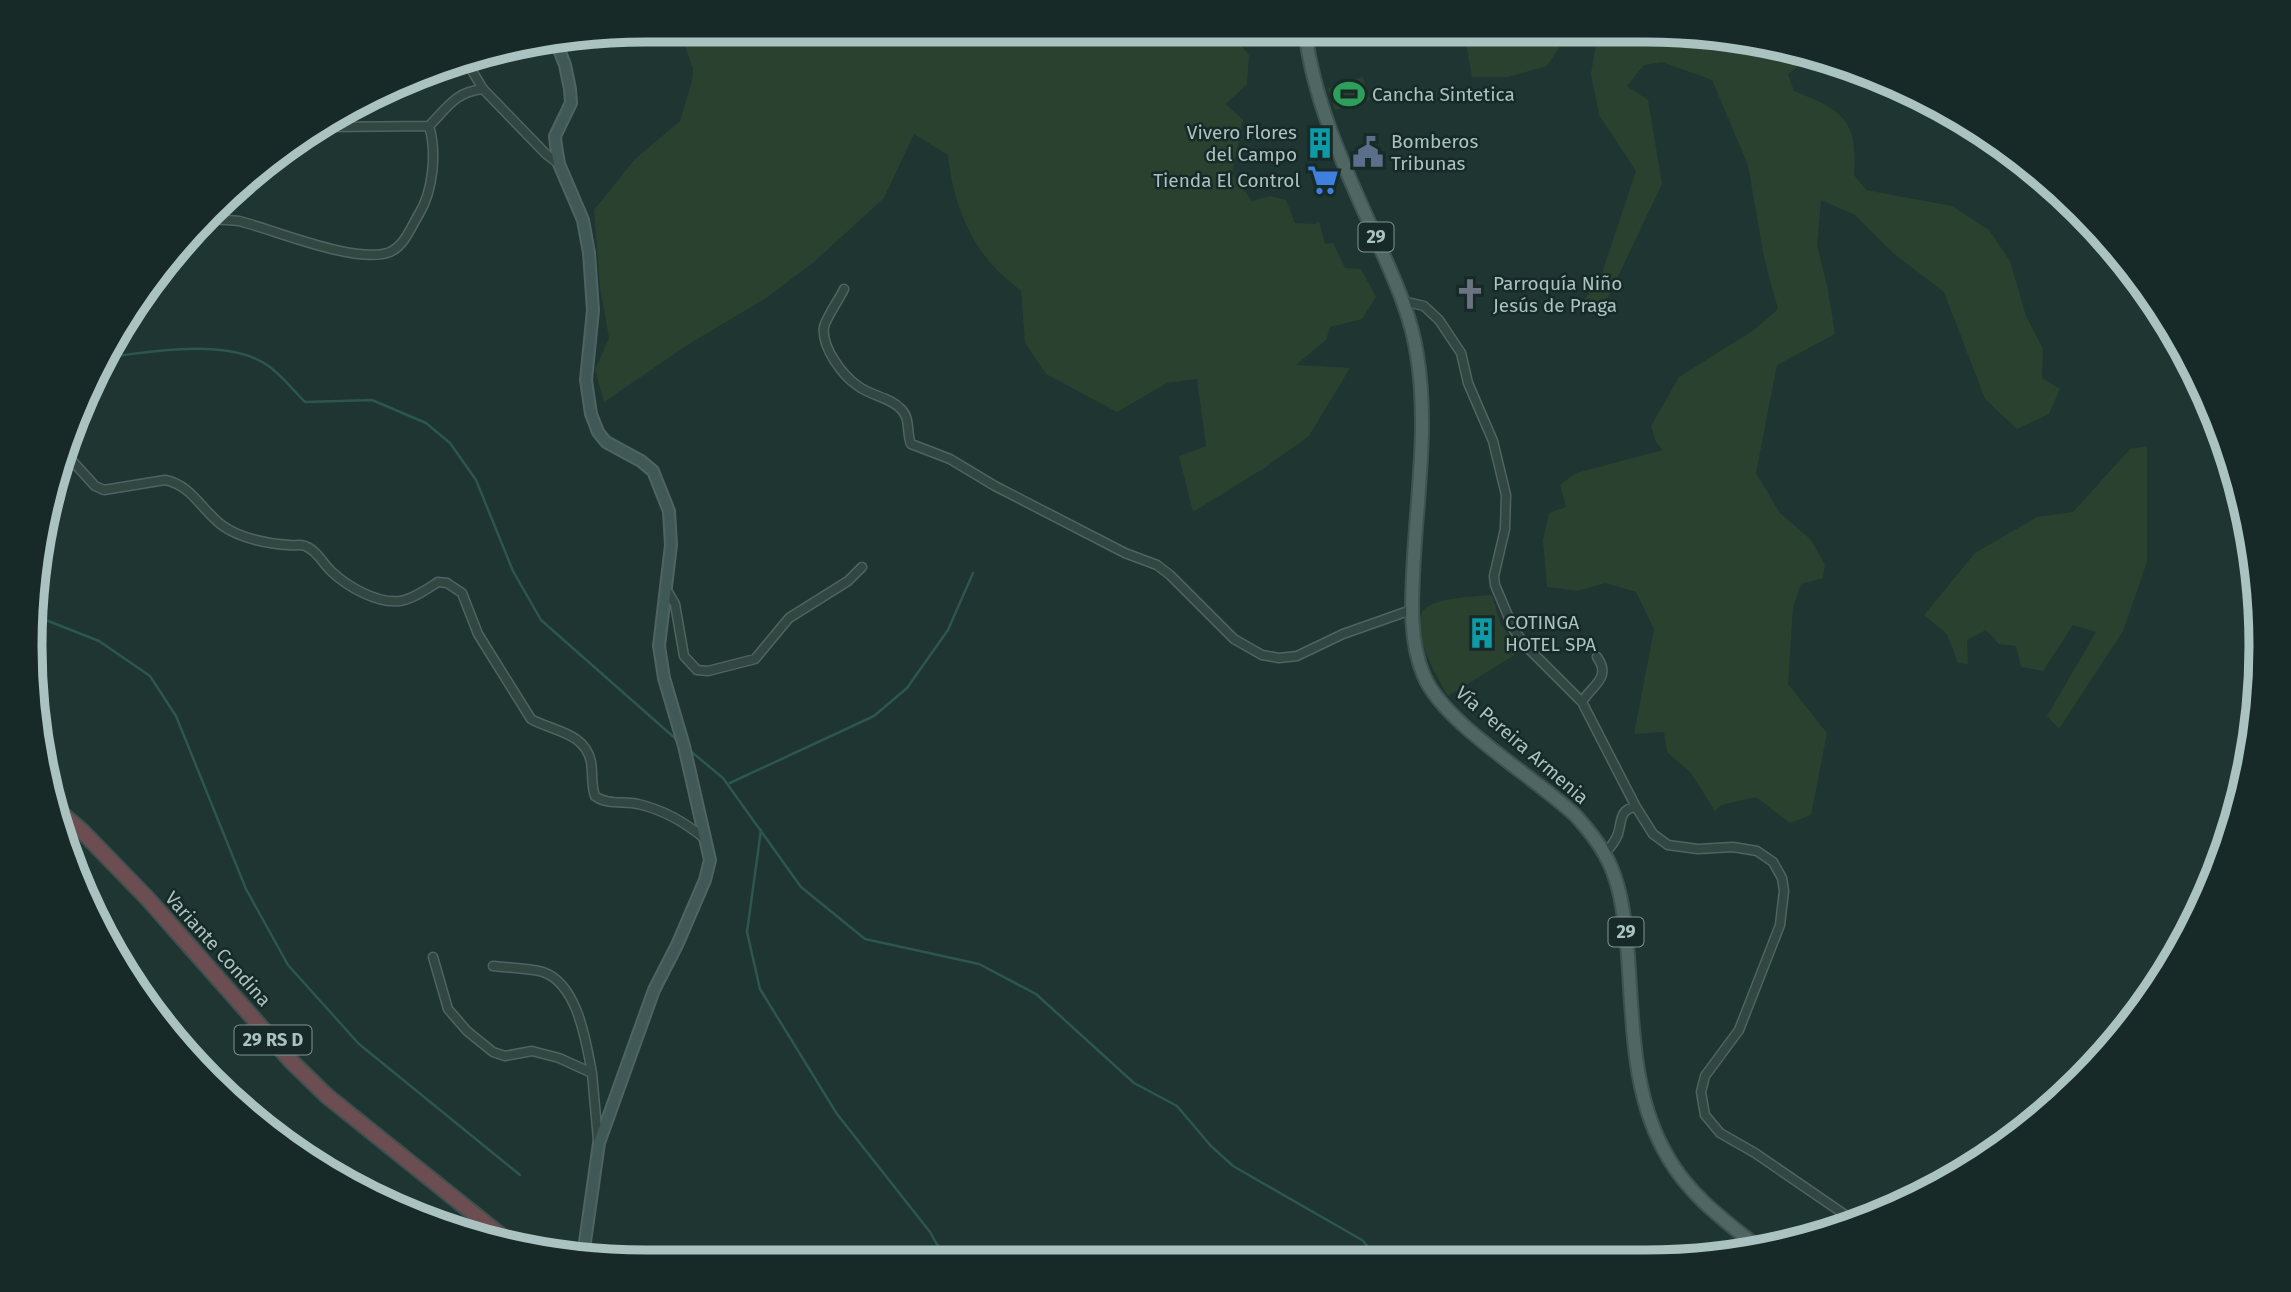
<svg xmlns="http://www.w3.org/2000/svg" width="2291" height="1292" viewBox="0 0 2291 1292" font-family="'Fira Sans',sans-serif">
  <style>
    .green { fill: #2b412f }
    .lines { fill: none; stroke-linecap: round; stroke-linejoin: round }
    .stream { stroke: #2d564f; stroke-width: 2.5 }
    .street-casing { stroke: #4f6461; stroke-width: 11 }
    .secondary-casing { stroke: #4f6461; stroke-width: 14 }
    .primary-casing { stroke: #3e524f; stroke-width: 16 }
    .highway-casing { stroke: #3c504d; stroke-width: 18 }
    .street { stroke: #324642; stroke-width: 8 }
    .secondary { stroke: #405956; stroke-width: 10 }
    .primary { stroke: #4f6662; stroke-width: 12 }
    .highway { stroke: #6c4e52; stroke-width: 14 }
    .labels { text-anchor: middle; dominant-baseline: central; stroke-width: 5; stroke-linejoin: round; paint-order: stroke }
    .shield { fill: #172a27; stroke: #7f9592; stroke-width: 2 }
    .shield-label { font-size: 18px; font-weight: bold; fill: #abc3c0 }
    .poi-label { font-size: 19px; fill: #abc3c0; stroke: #172a27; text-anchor: start }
    .street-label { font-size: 19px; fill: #abc3c0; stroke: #172a27 }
    .rim { fill: none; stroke: #abc3c0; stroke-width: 9 }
  </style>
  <rect width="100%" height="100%" fill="#1e3531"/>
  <path class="green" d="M 676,30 L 910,30 L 914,39 L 916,30 L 1247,31 L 1233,36 L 1249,55 L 1247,84 L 1226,104 L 1243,120 L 1232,174 L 1252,201 L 1270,196 L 1286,200 L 1295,223 L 1315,224 L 1319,221 L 1325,244 L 1333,243 L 1345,268 L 1361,269 L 1376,297 L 1362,319 L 1330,327 L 1326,340 L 1296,365 L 1350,368 L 1309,436 L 1266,467 L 1193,512 L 1179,456 L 1206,446 L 1197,379 L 1167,383 L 1117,412 L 1046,374 L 1025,343 L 1021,291 C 1013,284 1004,277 996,269 C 967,239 952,196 948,155 L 914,134 L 884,198 L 814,262 L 766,298 L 689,344 L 604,402 L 595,370 L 609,338 L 600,287 L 594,210 L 635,159 L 680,121 L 692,81 L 693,69 L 684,43 Z
    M 1475,31 L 1570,31 L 1547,66 L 1508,77 L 1472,77 L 1466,43 Z
    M 1598,31 L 1685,31 L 1805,51 L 1817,56 L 1807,59 L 1788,74 L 1794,91 C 1843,110 1858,120 1854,175 L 1866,190 L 1952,206 L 1989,230 L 2010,261 L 2026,316 L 2043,349 L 2042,378 L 2060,389 L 2049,414 L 2017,429 L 1985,399 L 1944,292 L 1893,253 L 1855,215 L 1821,200 L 1817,245 L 1828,290 L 1835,334 L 1777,365 L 1756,473 L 1780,513 L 1810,539 L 1825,564 L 1823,578 L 1801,584 L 1793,607 L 1788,684 L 1827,733 L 1811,815 L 1790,823 L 1756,797 L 1721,805 L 1715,811 L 1690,772 L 1667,752 L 1664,732 L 1634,734 L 1654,629 L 1636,592 L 1605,583 L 1578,591 L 1547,587 L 1543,540 L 1549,513 L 1566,507 L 1560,485 L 1576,473 L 1663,450 L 1656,442 L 1651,426 L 1679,377 L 1754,330 L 1778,309 L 1764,258 L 1748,165 L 1712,80 L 1662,62 L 1644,65 L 1627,86 L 1648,100 L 1662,184 L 1603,308 L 1580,306 L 1601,276 L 1636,171 L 1599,115 L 1591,74 Z
    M 1363,77 L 1370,100 L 1335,110 L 1328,88 Z
    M 2147,446 L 2147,562 L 2123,631 L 2059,729 L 2047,716 L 2096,632 L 2073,625 L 2043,671 L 2021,667 L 2016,646 L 1999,644 L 1986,630 L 1967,640 L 1968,664 L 1958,663 L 1947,634 L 1924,615 L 1975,553 L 2037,517 L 2073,512 L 2130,449 Z
    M 1492,595 L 1501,625 L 1521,651 L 1448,696 C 1438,679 1404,622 1427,607 C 1440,598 1476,596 1492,595 Z"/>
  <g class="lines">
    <path class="stream" d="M 110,357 C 154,351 232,338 270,367 C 283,377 294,391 305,402 L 372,400 L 426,423 L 450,443 L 476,480 L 513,571 L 541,620 L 677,740
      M 38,617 L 99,641 L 150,676 L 176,716 L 246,889 L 288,965 L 359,1044 L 520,1175
      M 688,749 L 723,778 L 801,887 L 865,939 L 979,964 L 1036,994 L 1134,1083 L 1177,1106 L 1211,1146 L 1233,1166 L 1362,1240 L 1378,1258
      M 730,783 L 874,716 L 907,688 L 948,630 L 973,573
      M 761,830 L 747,932 L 760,989 L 837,1114 L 930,1232 L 946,1260"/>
    <defs>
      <path id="street" d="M 465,59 L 483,89
        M 327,127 L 429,126
        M 213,219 C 221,220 231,220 239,221 C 275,230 357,265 390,252 C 405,245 411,227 419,214 C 433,191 437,152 429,126 C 448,107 455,92 483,89 L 546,154 L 559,164
        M 844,289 C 840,298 826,318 824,327 C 821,347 843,376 858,386 C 871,396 890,397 901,409 C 911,419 906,432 911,444 L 950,459 L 995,486 L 1125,553 L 1157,565 L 1170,575 L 1234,639 L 1262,655 L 1279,658 L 1297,656 L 1343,634 L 1411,610
        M 1403,301 L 1424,306 L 1439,320 L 1461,353 L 1468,383 L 1493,441 L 1506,495 L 1505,529 L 1494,576 L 1495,585 L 1514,630 L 1528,648 L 1582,702 L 1636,807 L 1653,834 L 1668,845 L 1698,849 L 1733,847 L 1757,851 L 1773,862 L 1782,878 L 1784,891 L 1780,925 L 1739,1030 L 1705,1076 L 1701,1092 L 1705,1115 L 1720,1133 L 1755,1153 L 1857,1223
        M 66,454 L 95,486 L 104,490 L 165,480 C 192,485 202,511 223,526 C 240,538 268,544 289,545 C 294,546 300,544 305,546 C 317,550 323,564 332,572 C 347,586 377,604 400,601 C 413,599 427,589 438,582 L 447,583 L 462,593 L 478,634 L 531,719 C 552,731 585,732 591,762 C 593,774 591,785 595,796 C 607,805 623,801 638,804 C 664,810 685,822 705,839
        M 665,587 L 675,604 L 684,656 L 697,670 L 708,671 L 755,659 L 789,618 L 848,581 L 862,567
        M 1582,702 C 1592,685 1612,678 1597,657
        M 1604,854 C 1610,848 1615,842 1618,834 C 1622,821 1619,809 1636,807
        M 433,957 L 448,1009 L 467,1031 L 493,1052 L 505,1056 L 532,1051 L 559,1058 L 592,1073 L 598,1140
        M 493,966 C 509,968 528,968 543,972 C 578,984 586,1042 592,1073"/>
      <path id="secondary" d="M 557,44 L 565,65 L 570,89 L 571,103 L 555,136 L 556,146 L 559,164 L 583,220 L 589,253 L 593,310 L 586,380 L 591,414 L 598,432 L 606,442 L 641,461 L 653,471 L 669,511 L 671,545 L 659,646 L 664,678 L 684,746 L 710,860 L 705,880 L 677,945 L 654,990 L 599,1143 L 583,1256"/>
      <path id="primary" d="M 1305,31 C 1314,104 1347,173 1377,240 C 1393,277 1411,314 1417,355 C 1428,420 1418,490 1414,556 C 1412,595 1408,639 1424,676 C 1444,724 1535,777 1575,815 C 1589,830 1603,848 1611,867 C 1623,895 1625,926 1628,956 C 1633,1025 1632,1099 1669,1159 C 1691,1197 1727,1222 1760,1249"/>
      <path id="highway" d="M 61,813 L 81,830 L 148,899 L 291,1061 L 327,1096 L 509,1242"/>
    </defs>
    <use href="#street" class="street-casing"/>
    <use href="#secondary" class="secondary-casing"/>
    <use href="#primary" class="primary-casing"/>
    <use href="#highway" class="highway-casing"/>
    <use href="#street" class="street"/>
    <use href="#secondary" class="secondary"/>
    <use href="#primary" class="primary"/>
    <use href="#highway" class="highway"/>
  </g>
  <defs>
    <symbol id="stadium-bare" viewBox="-9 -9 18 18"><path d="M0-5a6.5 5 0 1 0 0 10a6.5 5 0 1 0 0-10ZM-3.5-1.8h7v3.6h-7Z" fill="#2e9e5b" stroke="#172a27" stroke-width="2.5" paint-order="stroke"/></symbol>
    <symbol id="building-bare" viewBox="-9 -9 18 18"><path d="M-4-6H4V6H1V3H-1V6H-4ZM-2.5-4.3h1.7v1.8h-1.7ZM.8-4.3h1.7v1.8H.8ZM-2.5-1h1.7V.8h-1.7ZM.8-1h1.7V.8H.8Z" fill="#0f9aa8" stroke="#172a27" stroke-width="2.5" paint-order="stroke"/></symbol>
    <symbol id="civic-bare" viewBox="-9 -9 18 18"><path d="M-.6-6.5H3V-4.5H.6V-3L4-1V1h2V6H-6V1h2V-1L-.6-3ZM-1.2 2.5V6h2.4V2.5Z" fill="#5c6f8a" stroke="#172a27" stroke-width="2.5" paint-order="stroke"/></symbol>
    <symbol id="supermarket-bare" viewBox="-9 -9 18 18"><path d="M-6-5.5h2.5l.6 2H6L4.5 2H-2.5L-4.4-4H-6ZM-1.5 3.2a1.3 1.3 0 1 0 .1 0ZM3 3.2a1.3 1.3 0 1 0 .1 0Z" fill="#3f7fe0" stroke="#172a27" stroke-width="2.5" paint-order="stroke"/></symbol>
    <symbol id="church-bare" viewBox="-9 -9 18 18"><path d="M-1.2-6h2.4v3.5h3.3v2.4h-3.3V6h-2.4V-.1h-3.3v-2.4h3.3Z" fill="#6b7280" stroke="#172a27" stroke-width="2.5" paint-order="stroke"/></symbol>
  </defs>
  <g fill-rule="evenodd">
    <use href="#stadium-bare" x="1327" y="72" width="44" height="44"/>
    <use href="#building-bare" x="1298" y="121" width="44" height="44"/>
    <use href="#civic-bare" x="1346" y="130" width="44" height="44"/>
    <use href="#supermarket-bare" x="1301" y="158" width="44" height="44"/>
    <use href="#church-bare" x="1448" y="272" width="44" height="44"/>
    <use href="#building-bare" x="1460" y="611" width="44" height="44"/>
  </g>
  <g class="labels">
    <g class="shield">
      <rect x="1358.5" y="222.5" width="35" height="29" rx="5"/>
      <rect x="1608.5" y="917.5" width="35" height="29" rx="5"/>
      <rect x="234.5" y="1025.5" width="77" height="29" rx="5"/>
    </g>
    <g class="shield-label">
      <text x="1376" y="237">29</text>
      <text x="1626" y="932">29</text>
      <text x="273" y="1040">29 RS D</text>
    </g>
    <g class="poi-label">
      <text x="1372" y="94">Cancha Sintetica</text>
      <text x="1297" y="132" text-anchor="end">Vivero Flores<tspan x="1297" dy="22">del Campo</tspan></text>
      <text x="1391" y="141">Bomberos<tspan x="1391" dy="22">Tribunas</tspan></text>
      <text x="1300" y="180" text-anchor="end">Tienda El Control</text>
      <text x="1493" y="283">Parroquía Niño<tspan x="1493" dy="22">Jesús de Praga</tspan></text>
      <text x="1505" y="622">COTINGA<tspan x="1505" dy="22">HOTEL SPA</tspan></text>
    </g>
    <g class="street-label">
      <text transform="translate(1522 745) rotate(41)">Vía Pereira Armenia</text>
      <text transform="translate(218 949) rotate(48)">Variante Condina</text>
    </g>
  </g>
  <path d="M0 0H2291V1292H0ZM646 42H1645A604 604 0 0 1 2249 646V646A604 604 0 0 1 1645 1250H646A604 604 0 0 1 42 646V646A604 604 0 0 1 646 42Z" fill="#172a27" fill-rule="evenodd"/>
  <path class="rim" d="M646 42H1645A604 604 0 0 1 2249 646V646A604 604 0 0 1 1645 1250H646A604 604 0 0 1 42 646V646A604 604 0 0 1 646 42Z"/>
</svg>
